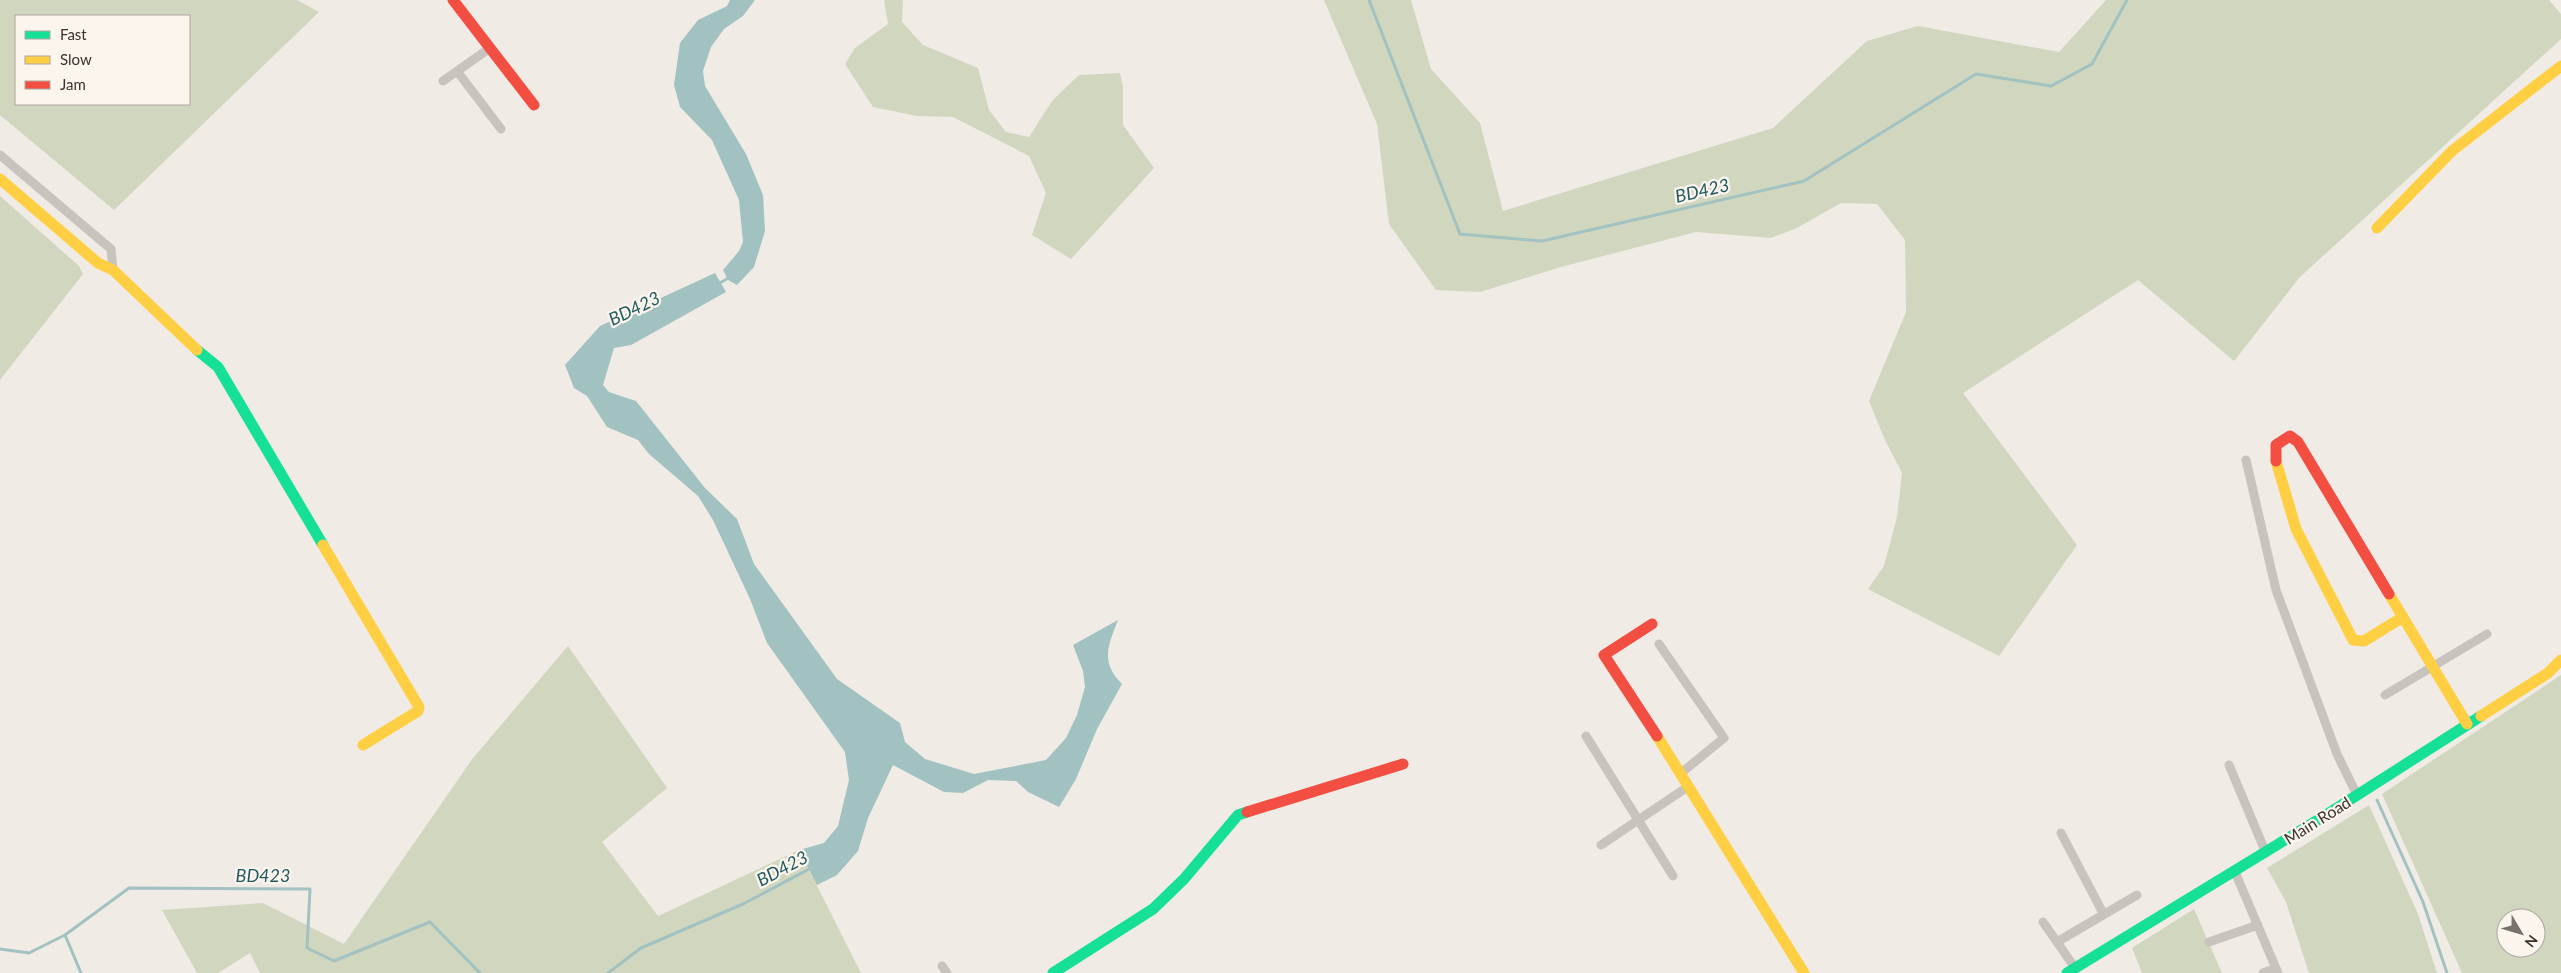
<svg xmlns="http://www.w3.org/2000/svg" width="2561" height="973" viewBox="0 0 2561 973" font-family="Lato,sans-serif">
  <style>
    .green { fill: #d1d6bf; fill-rule: evenodd }
    .water { fill: #a1c2c1 }
    .lines { fill: none; stroke-linecap: round; stroke-linejoin: round }
    .stream { stroke: #a1c2c1; stroke-width: 3 }
    .street { stroke: #c9c3be; stroke-width: 9 }
    .fast { stroke: #16e098; stroke-width: 11 }
    .slow { stroke: #ffcf43; stroke-width: 11 }
    .jam { stroke: #f24e42; stroke-width: 11 }
    .labels { text-anchor: middle; dominant-baseline: central; stroke-width: 4.5; stroke-linejoin: round; paint-order: stroke }
    .street-label { font-size: 16px; fill: #3b302b; stroke: #fbf5ee }
    .water-label { font-size: 18px; font-style: italic; fill: #1f5a5e; stroke: #fbf5ee }
  </style>
  <rect width="100%" height="100%" fill="#f0ebe5"/>
  <path class="green" d="M 0,0 L 297,0 L 319,12 L 114,210 L 0,115 ZM 16,16 L 189,16 L 189,104 L 16,104 Z
    M 884,0 L 903,0 L 902,22 L 923,45 L 978,68 L 989,110 L 1006,132 L 1029,137 L 1052,101 L 1079,75 L 1120,73 L 1123,87 L 1123,125 L 1154,168 L 1071,259 L 1032,235 L 1046,193 L 1029,156 L 953,117 L 917,116 L 873,107 L 845,64 L 855,48 L 888,24 Z
    M 1324,0 L 1411,0 L 1431,69 L 1480,123 L 1503,211 L 1773,128 L 1867,41 L 1918,26 L 2059,52 L 2106,0 L 2549,0 L 2561,14 L 2561,39 L 2300,277 L 2234,361 L 2138,280 L 1963,393 L 2077,545 L 1999,656 L 1868,589 L 1884,566 L 1897,517 L 1902,473 L 1885,440 L 1869,401 L 1906,312 L 1905,240 L 1877,204 L 1841,203 L 1797,228 L 1771,238 L 1696,232 L 1561,267 L 1480,292 L 1436,290 L 1389,224 L 1377,124 Z
    M 0,196 L 79,266 L 83,274 L 0,380 Z
    M 568,646 L 667,788 L 602,842 L 658,916 L 799,850 L 861,973 L 260,973 L 250,953 L 218,973 L 197,973 L 162,910 L 263,903 L 344,944 L 473,758 Z
    M 2561,675 L 2561,973 L 2462,973 L 2382,794 ZM 2506,918 L 2536,918 L 2536,948 L 2506,948 Z
    M 2369,805 L 2418,914 L 2437,973 L 2309,973 L 2286,902 L 2267,868 Z
    M 2194,909 L 2222,973 L 2142,973 L 2132,948 Z"/>
  <path class="water" d="M 730,0 L 755,0 L 743,16 L 724,29 L 711,47 L 703,71 L 705,86 L 746,154 L 763,195 L 765,231 L 754,267 L 737,285 L 728,280 L 723,270 L 739,251 L 743,242 L 739,200 L 712,140 L 680,107 L 674,85 L 680,43 L 698,20 L 727,6 Z
    M 715,273 L 726,292 L 631,345 L 614,348 L 603,385 L 609,392 L 636,401 L 705,488 L 737,519 L 754,564 L 837,679 L 900,723 L 905,742 L 925,759 L 974,774 L 1046,760 L 1066,738 L 1077,715 L 1085,687 L 1083,671 L 1073,645 L 1118,620 C 1108,646 1100,662 1122,684 L 1097,729 L 1076,779 L 1059,807 L 1028,792 L 1016,781 L 988,780 L 963,793 L 944,792 L 893,765 L 868,818 L 858,851 L 837,875 L 817,885 L 799,850 L 824,843 L 838,826 L 849,780 L 845,752 L 767,643 L 750,599 L 713,520 L 698,496 L 649,454 L 638,440 L 607,427 L 587,396 L 574,388 L 565,365 L 600,326 Z"/>
  <g class="lines">
    <path class="stream" d="M 1369,0 L 1460,234 L 1542,241 L 1804,181 L 1976,74 L 2051,86 L 2092,64 L 2127,0
      M 718,284 L 730,277
      M 2377,800 L 2423,902 L 2447,973
      M 65,935 L 81,973
      M 0,949 L 29,953 L 65,935 L 129,888 L 310,889 L 307,948 L 334,961 L 430,922 L 480,973
      M 608,973 L 641,948 L 743,904 L 813,867"/>
    <path class="street" d="M 457,71 L 501,129
      M 443,81 L 490,48
      M 0,155 L 111,249 L 113,270
      M 2246,460 L 2276,590 L 2337,754 L 2357,795
      M 1659,644 L 1724,738 L 1681,773
      M 2385,695 L 2487,634
      M 1586,736 L 1673,876
      M 2229,765 L 2266,853
      M 2061,833 L 2103,913
      M 1601,845 L 1689,786
      M 2235,872 L 2278,973
      M 2043,922 L 2075,968
      M 2057,942 L 2137,895
      M 2209,942 L 2258,925
      M 942,966 L 947,973
      M 2263,973 L 2276,968"/>
    <path class="fast" d="M 197,350 L 218,367 L 323,545
      M 1053,973 L 1153,909 L 1184,879 L 1238,815 L 1247,812
      M 2067,973 L 2326,815 L 2481,716"/>
    <path class="slow" d="M 0,179 L 98,263 L 113,270 L 197,350
      M 2377,228 L 2452,151 L 2561,66
      M 2276,461 L 2296,529 L 2353,640 L 2364,641 L 2403,617
      M 323,545 L 419,707 L 418,711 L 363,745
      M 2389,594 L 2467,724
      M 2481,716 L 2548,673 L 2561,660
      M 1657,736 L 1804,973"/>
    <path class="jam" d="M 453,0 L 534,105
      M 2276,461 L 2276,445 L 2290,436 L 2298,442 L 2389,594
      M 1652,624 L 1604,655 L 1657,736
      M 1247,812 L 1403,764"/>
  </g>
  <g class="labels">
    <g class="street-label">
      <text transform="translate(2317 820) rotate(-32)">Main Road</text>
    </g>
    <g class="water-label">
      <text transform="translate(1702 190) rotate(-13)">BD423</text>
      <text transform="translate(634 308) rotate(-26)">BD423</text>
      <text transform="translate(782 868) rotate(-28)">BD423</text>
      <text x="263" y="875">BD423</text>
    </g>
  </g>
  <rect x="15" y="15" width="175" height="90" fill="#fbf5ee" stroke="#aea6a0"/>
  <rect x="25" y="31" width="25" height="8" fill="#16e098" stroke="#aea6a0"/>
  <text x="60" y="40" font-size="15" fill="#3b302b">Fast</text>
  <rect x="25" y="56" width="25" height="8" fill="#ffcf43" stroke="#aea6a0"/>
  <text x="60" y="65" font-size="15" fill="#3b302b">Slow</text>
  <rect x="25" y="81" width="25" height="8" fill="#f24e42" stroke="#aea6a0"/>
  <text x="60" y="90" font-size="15" fill="#3b302b">Jam</text>
  <g transform="translate(2521 933) rotate(128)"><circle r="24" fill="#fbf5ee" stroke="#aea6a0"/>
  <path d="M0-4L9 19L0 12L-9 19Z" fill="#7a716c"/>
  <text y="-8" font-size="14" font-weight="bold" text-anchor="middle" fill="#3b302b">N</text>
  </g>
</svg>
